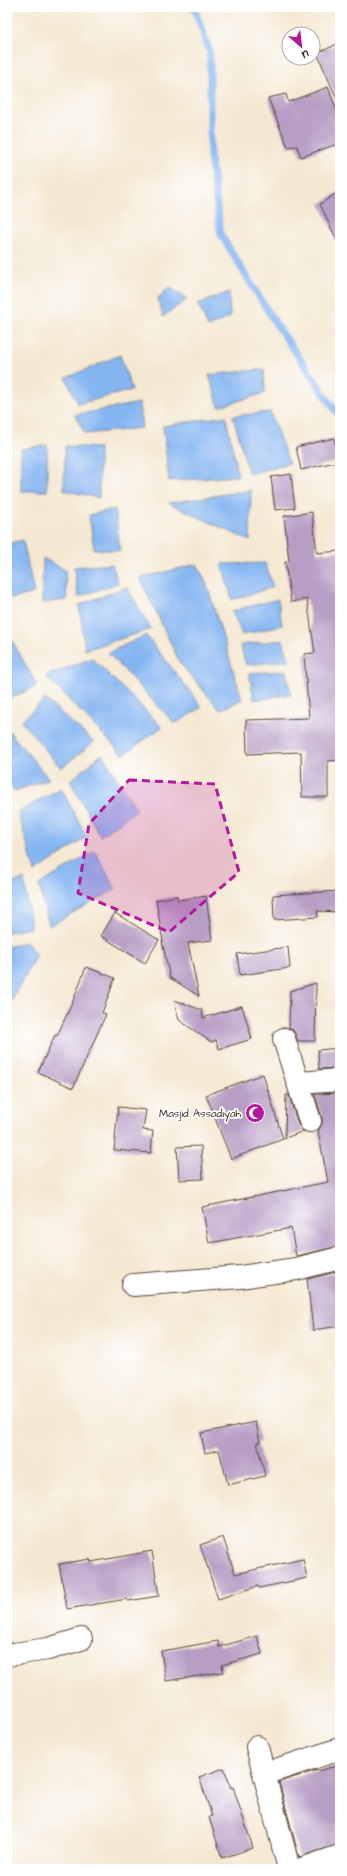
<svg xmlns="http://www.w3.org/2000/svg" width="347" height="1876" viewBox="0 0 347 1876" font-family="'Architects Daughter',sans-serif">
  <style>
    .water { fill: #86b6f1; stroke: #607088 }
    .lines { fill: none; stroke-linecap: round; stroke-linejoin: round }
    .stream { stroke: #86b6f1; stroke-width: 7 }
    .building { fill: #b79ec5 }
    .minor-casing { stroke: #574639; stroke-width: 24 }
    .minor { stroke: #fff; stroke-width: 22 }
    .marked { fill: #b5179e; fill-opacity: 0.2; stroke: #b5179e; stroke-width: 3; stroke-dasharray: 8 5; stroke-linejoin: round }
    .labels { text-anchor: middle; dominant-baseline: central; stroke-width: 3.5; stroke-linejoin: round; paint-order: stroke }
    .poi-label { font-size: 11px; fill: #3b2a1e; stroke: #fff; text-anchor: end }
  </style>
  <rect width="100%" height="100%" fill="#fff"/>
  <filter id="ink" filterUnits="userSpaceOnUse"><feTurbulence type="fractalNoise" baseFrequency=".025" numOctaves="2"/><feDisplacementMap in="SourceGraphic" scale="8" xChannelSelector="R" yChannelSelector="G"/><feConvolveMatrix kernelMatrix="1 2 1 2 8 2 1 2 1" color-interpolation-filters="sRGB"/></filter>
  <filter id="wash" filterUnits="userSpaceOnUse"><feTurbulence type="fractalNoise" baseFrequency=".012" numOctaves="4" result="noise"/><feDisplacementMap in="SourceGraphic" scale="16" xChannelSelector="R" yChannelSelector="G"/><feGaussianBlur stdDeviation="0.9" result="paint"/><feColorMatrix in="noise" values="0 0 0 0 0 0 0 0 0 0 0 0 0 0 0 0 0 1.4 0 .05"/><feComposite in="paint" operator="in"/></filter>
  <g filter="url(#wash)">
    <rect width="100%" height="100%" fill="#f5e8d2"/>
    <path class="water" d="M 169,287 L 187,299 L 163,317 L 158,298 Z
      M 229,292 L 230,317 L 208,327 L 198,304 Z
      M 120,355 L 132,390 L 78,404 L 66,378 Z
      M 264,369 L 265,393 L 219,407 L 209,375 Z
      M 139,403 L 142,428 L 85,434 L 75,415 Z
      M 270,412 L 289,463 L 249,474 L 233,416 Z
      M 226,416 L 238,476 L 169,481 L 163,426 Z
      M 47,445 L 47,491 L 21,491 L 21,449 Z
      M 65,446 L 99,448 L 99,498 L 64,490 Z
      M 251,490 L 250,541 L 169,503 Z
      M 115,509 L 120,551 L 94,549 L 89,515 Z
      M 23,540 L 34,593 L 11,599 L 7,590 L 7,544 Z
      M 43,558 L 65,570 L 67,600 L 42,603 Z
      M 265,563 L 273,587 L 232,600 L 222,564 Z
      M 112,564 L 118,583 L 78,597 L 74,567 Z
      M 197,564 L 207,585 L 242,699 L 220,710 L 180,663 L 140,578 Z
      M 127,587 L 151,629 L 85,650 L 79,605 Z
      M 278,599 L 282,625 L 242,635 L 232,611 Z
      M 7,631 L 37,686 L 7,700 Z
      M 146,635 L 202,707 L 175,724 L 108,653 Z
      M 283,640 L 289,660 L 246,665 L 240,645 Z
      M 92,658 L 162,727 L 123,755 L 46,676 Z
      M 286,671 L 291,694 L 254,700 L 249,673 Z
      M 45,699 L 94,742 L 61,768 L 21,721 Z
      M 7,729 L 49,779 L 14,791 L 7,779 Z
      M 102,754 L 137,810 L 100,836 L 70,781 Z
      M 61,788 L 87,837 L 35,872 L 18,812 Z
      M 95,851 L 116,889 L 49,926 L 39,885 Z
      M 24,879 L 31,928 L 7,932 L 7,885 Z
      M 26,942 L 36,955 L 7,1010 L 7,947 Z"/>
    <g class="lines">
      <path class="stream" d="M 194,7 L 210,52 L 210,157 L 221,235 L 274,321 L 340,417"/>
    </g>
    <g id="blocks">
      <path class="building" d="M 340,43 L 340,106 L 317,53 Z
        M 328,87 L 340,119 L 340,143 L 301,157 L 297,146 L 288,147 L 268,98 L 286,94 L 288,102 Z
        M 340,191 L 340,247 L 320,204 Z
        M 334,438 L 339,461 L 301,470 L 296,447 Z
        M 291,474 L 295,508 L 275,510 L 271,477 Z
        M 312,512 L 317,553 L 340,551 L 340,760 L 328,761 L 328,797 L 302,797 L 301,752 L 247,754 L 246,720 L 309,718 L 304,654 L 315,653 L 307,599 L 291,602 L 285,562 L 289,562 L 284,516 Z
        M 340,891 L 340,912 L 317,911 L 318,917 L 274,920 L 273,895 Z
        M 177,896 L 178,900 L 206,896 L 212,940 L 188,943 L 199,996 L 170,978 L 162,941 L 163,942 L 156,900 Z
        M 115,913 L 159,940 L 145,963 L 101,936 Z
        M 288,947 L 290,968 L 240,975 L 237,954 Z
        M 86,967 L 115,978 L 102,1013 L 106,1014 L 73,1088 L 38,1072 L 55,1035 L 57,1036 L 73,1001 Z
        M 316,983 L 315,1041 L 298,1041 L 293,1030 L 289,1028 L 290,991 Z
        M 174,1000 L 202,1010 L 203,1018 L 242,1006 L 252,1039 L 219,1049 L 216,1040 L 211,1042 L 179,1020 Z
        M 340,1048 L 340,1068 L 319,1069 L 318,1050 Z
        M 263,1074 L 283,1139 L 231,1159 L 206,1095 Z
        M 340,1093 L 340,1246 L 296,1256 L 291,1228 L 209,1243 L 202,1207 L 328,1182 L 318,1131 L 322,1124 L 322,1118 L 315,1094 Z
        M 286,1095 L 289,1095 L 298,1125 L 304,1131 L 285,1138 Z
        M 118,1107 L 146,1110 L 143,1130 L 153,1131 L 151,1153 L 114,1150 Z
        M 201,1146 L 203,1179 L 179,1180 L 177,1147 Z
        M 340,1271 L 340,1326 L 313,1330 L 307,1279 Z
        M 256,1422 L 260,1442 L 257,1442 L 265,1476 L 228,1485 L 219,1450 L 205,1453 L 201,1433 Z
        M 223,1537 L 235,1574 L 303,1559 L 307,1578 L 259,1588 L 258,1586 L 218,1599 L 200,1545 Z
        M 152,1551 L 159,1596 L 128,1601 L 127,1599 L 67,1609 L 59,1564 L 90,1559 L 91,1562 Z
        M 257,1636 L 262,1654 L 222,1665 L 223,1672 L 166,1681 L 161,1651 L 218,1641 L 219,1647 Z
        M 340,1765 L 340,1844 L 299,1857 L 279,1782 L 317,1770 L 317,1771 Z
        M 224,1768 L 231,1788 L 233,1787 L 253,1848 L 222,1858 L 209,1817 L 212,1816 L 199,1777 Z"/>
    </g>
  </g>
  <g filter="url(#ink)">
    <use href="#blocks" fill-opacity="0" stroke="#574639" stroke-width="1"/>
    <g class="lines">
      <defs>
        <path id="minor" d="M 284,1039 L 310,1121
          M 298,1083 L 340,1080
          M 133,1285 L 240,1277 L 296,1269 L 340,1258
          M 7,1655 L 48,1649 L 81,1639
          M 257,1747 L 289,1869
          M 264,1774 L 340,1749
          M 302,1869 L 340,1856"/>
      </defs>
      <use href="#minor" class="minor-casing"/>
      <use href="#minor" class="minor"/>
    </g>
  </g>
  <path class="marked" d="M 129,780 L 215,784 L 239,872 L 169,932 L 78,893 L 89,824 Z"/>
  <defs>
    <symbol id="mosque-disc" viewBox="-11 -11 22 22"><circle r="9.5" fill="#b5179e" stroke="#fff"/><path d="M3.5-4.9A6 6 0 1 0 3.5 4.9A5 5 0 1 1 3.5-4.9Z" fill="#fff"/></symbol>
  </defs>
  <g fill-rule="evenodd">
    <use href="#mosque-disc" x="244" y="1102" width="22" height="22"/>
  </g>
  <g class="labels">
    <g class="poi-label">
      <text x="241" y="1113">Masjid Assadiyah</text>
    </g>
  </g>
  <rect width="347" height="1876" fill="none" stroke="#fff" stroke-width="24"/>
  <g transform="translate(301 46) rotate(152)"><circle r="19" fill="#ffffff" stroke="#b1aaa5"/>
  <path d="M0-3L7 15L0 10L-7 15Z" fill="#b5179e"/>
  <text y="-6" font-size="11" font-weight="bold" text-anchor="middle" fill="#3b2a1e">U</text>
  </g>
</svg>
